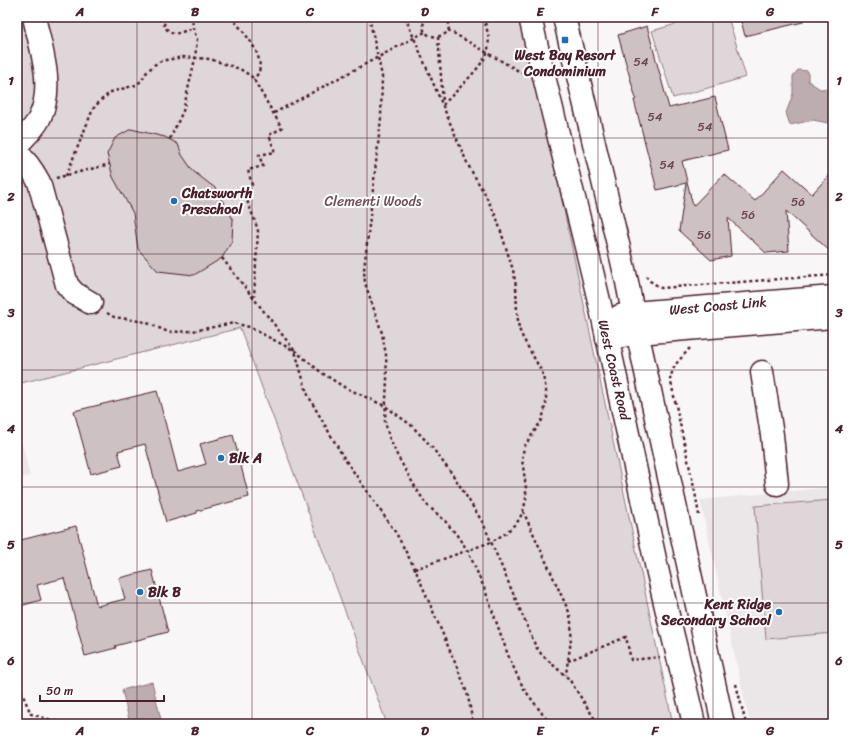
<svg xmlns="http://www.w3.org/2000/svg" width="850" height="741" viewBox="0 0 850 741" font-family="Sriracha,sans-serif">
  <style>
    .built { fill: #ebe6e8 }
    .green { fill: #ded6d9; stroke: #947a82 }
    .water { fill: #bdadb0; stroke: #8f747b }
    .building { fill: #cdc1c4; stroke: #4a1f2b }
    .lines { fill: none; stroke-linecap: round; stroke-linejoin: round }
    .minor-casing { stroke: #4a1f2b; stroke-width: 25 }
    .major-casing { stroke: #4a1f2b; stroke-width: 25 }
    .path { stroke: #4a1f2b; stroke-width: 2.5; stroke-dasharray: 3 3; stroke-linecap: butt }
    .minor { stroke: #fff; stroke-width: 22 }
    .major { stroke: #fff; stroke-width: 22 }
    .grid { fill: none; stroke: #4a1f2b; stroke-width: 1; stroke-opacity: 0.55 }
    .poi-dot { fill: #1f6fb2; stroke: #fff; stroke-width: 1.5 }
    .labels { text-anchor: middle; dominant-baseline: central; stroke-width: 4; stroke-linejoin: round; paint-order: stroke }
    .number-label { font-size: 12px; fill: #6b4851 }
    .poi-label { font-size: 14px; font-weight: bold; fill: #4a1f2b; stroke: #fff; text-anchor: start }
    .park-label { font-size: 14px; fill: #6f4d56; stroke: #fff }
    .street-label { font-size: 14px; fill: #4a1f2b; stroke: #fff }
    .neatline { fill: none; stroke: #4a1f2b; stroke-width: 1.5 }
    .grid-label { font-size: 13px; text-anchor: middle; font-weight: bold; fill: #4a1f2b }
  </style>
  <rect width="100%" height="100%" fill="#f8f6f7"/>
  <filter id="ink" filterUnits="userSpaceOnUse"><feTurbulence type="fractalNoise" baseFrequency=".025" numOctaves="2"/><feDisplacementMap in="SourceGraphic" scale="8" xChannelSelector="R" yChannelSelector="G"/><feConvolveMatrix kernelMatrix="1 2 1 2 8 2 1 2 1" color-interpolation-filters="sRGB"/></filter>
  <g filter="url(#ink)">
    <path class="built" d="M 17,425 L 30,476 L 17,478 Z
      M 833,487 L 833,724 L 750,724 L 700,500 Z"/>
    <path class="green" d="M 17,17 L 523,17 L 673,724 L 387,724 L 240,328 L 17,384 Z
      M 700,17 L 728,17 L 746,77 L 673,98 L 652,31 Z
      M 833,500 L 833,633 L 766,639 L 755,506 Z"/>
    <path class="water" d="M 798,70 L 808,71 L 808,81 L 820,89 L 833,88 L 833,121 L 828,123 L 813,120 L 790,125 L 786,113 L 793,94 L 793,76 Z
      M 152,682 L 162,724 L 130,724 L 122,690 Z"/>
    <path class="building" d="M 740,17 L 802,17 L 803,22 L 745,36 Z
      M 647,26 L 669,108 L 715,97 L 728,150 L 682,161 L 693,206 L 724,174 L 755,201 L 784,169 L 812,194 L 833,171 L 833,254 L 786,211 L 789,251 L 766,253 L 728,218 L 731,256 L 711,260 L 679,231 L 686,183 L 657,190 L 634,100 L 636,99 L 618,35 Z
      M 131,129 L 165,137 L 178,144 L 182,155 L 193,171 L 215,188 L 233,219 L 232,241 L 222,258 L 194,275 L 158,271 L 138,249 L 133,213 L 113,177 L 107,154 L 115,138 Z
      M 157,391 L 178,472 L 206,464 L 200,444 L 233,435 L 249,497 L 197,511 L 197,513 L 166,522 L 145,444 L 118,451 L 122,466 L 91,474 L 74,411 Z
      M 76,526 L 97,606 L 125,599 L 119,578 L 152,570 L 168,632 L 115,646 L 116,648 L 85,656 L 64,578 L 37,585 L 41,600 L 17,607 L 17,541 Z"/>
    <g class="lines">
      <defs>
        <path id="minor" d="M 17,145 C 24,137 34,129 39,119 C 55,88 41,49 34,17
          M 17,153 C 27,161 33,171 39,182 L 67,285 L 74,293 L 91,303
          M 762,372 L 772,435 L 777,484"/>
        <path id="major" d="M 530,17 C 553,118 580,218 603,318 C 621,400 638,482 656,564 C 668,618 682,671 694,724
          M 564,17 L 627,282 L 633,313 L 723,724
          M 620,316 L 633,313 L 833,297
          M 607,339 L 638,333 L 833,317"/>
      </defs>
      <use href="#minor" class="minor-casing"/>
      <use href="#major" class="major-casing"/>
      <path class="path" d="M 166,17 L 164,25 C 171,39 181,32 193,28
        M 231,17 C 242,30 264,53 259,72 C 258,74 255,77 254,80
        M 369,17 L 382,76 L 381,118 L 364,270 L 365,283 L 382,333 L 386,355 L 387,379 L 385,421 L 389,437 L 397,455 L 414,485 L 426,504 L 445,521 L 456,534 L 468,551 L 485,590 L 508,655 L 517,675 L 524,689 L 550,724
        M 405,17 L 468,165 L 486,196 L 497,219 L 513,270 L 516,286 L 517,312 L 519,329 L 523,338 L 542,372 L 546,389 L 546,404 L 542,420 L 524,447 L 522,459 L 526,488 L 526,500 L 523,511 L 519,520 L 506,533 L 491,542 L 415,569
        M 426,17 C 411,44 462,42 446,17
        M 448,30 L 524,74
        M 438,37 L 443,102
        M 443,105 C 453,94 483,66 487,53 C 491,41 487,28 483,17
        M 274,113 L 425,32
        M 170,139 L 183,111 L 195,59 L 197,39 L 193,28 L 192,17
        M 66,176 L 93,109 L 100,101 L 111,92 L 136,85 L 141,81 L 146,73 L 154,65 L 161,61 L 183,57 L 210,59 L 240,69 L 251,76 L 254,80 L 282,128 L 269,135 L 275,152 L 259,155 L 263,166 L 248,170 L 252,185 L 230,199
        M 56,178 L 110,164
        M 243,190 L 255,221 L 258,231 L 254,297
        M 222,258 L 295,351 L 307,393 L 315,408 L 344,458 L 396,533 L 415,569 L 462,679 L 468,696 L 473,724
        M 646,276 L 650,281 L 661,288 L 833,275
        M 107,313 L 114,317 L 145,322 L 166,331 L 172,332 L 193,331 L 234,323 L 249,327 L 295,351 L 322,373 L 344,387 L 385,406 L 411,425 L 431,446 L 455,478 L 483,523 L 536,647 L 542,655 L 569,679 L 598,724
        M 690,348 L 675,365 L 670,378 L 695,492 L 699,515
        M 523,511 L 569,612 C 575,632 568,654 566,675
        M 568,661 L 626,637 L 631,660 L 660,657
        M 736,684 L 746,724
        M 21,691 L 31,714 L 65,724"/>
      <use href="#minor" class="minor"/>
      <use href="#major" class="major"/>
    </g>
  </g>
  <path class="grid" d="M 137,17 L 137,724M 252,17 L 252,724M 367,17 L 367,724M 483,17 L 483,724M 598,17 L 598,724M 713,17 L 713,724M 17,138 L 833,138M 17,254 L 833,254M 17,370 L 833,370M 17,487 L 833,487M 17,603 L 833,603"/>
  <g class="poi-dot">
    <rect x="561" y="36" width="8" height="8" rx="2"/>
    <circle cx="174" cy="201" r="4"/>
    <circle cx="221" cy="458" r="4"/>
    <circle cx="140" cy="592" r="4"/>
    <circle cx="779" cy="612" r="4"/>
  </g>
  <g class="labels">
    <g class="number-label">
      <text x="641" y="62">54</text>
      <text x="655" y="117">54</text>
      <text x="705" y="127">54</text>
      <text x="667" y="165">54</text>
      <text x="798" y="202">56</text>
      <text x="748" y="215">56</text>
      <text x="704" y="235">56</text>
    </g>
    <g class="poi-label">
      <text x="565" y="55" text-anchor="middle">West Bay Resort<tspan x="565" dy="16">Condominium</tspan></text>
      <text x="182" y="193">Chatsworth<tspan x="182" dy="16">Preschool</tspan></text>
      <text x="229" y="458">Blk A</text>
      <text x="148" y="592">Blk B</text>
      <text x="771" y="604" text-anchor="end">Kent Ridge<tspan x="771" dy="16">Secondary School</tspan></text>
    </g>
    <g class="park-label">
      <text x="373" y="201">Clementi Woods</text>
    </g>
    <g class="street-label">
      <text transform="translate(718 306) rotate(-5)">West Coast Link</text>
      <text transform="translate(614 370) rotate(77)">West Coast Road</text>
    </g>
  </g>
  <rect width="850" height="741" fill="none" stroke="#fff" stroke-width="44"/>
  <path d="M40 695v6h124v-6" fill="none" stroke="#4a1f2b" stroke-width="2"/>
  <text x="46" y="695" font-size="12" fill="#4a1f2b" stroke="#ffffff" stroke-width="3" paint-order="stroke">50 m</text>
  <rect x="22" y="22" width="806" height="697" class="neatline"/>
  <g class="grid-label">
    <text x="80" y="16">A</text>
    <text x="195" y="16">B</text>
    <text x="310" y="16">C</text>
    <text x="425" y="16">D</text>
    <text x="540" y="16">E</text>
    <text x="655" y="16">F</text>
    <text x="770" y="16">G</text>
    <text x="11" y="85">1</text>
    <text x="839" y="85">1</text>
    <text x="11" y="201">2</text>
    <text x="839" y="201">2</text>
    <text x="11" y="317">3</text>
    <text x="839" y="317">3</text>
    <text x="11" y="433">4</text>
    <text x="839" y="433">4</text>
    <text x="11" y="549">5</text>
    <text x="839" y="549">5</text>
    <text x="11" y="665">6</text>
    <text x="839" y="665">6</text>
    <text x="80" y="735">A</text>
    <text x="195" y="735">B</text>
    <text x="310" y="735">C</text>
    <text x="425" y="735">D</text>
    <text x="540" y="735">E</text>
    <text x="655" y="735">F</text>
    <text x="770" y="735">G</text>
  </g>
</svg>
